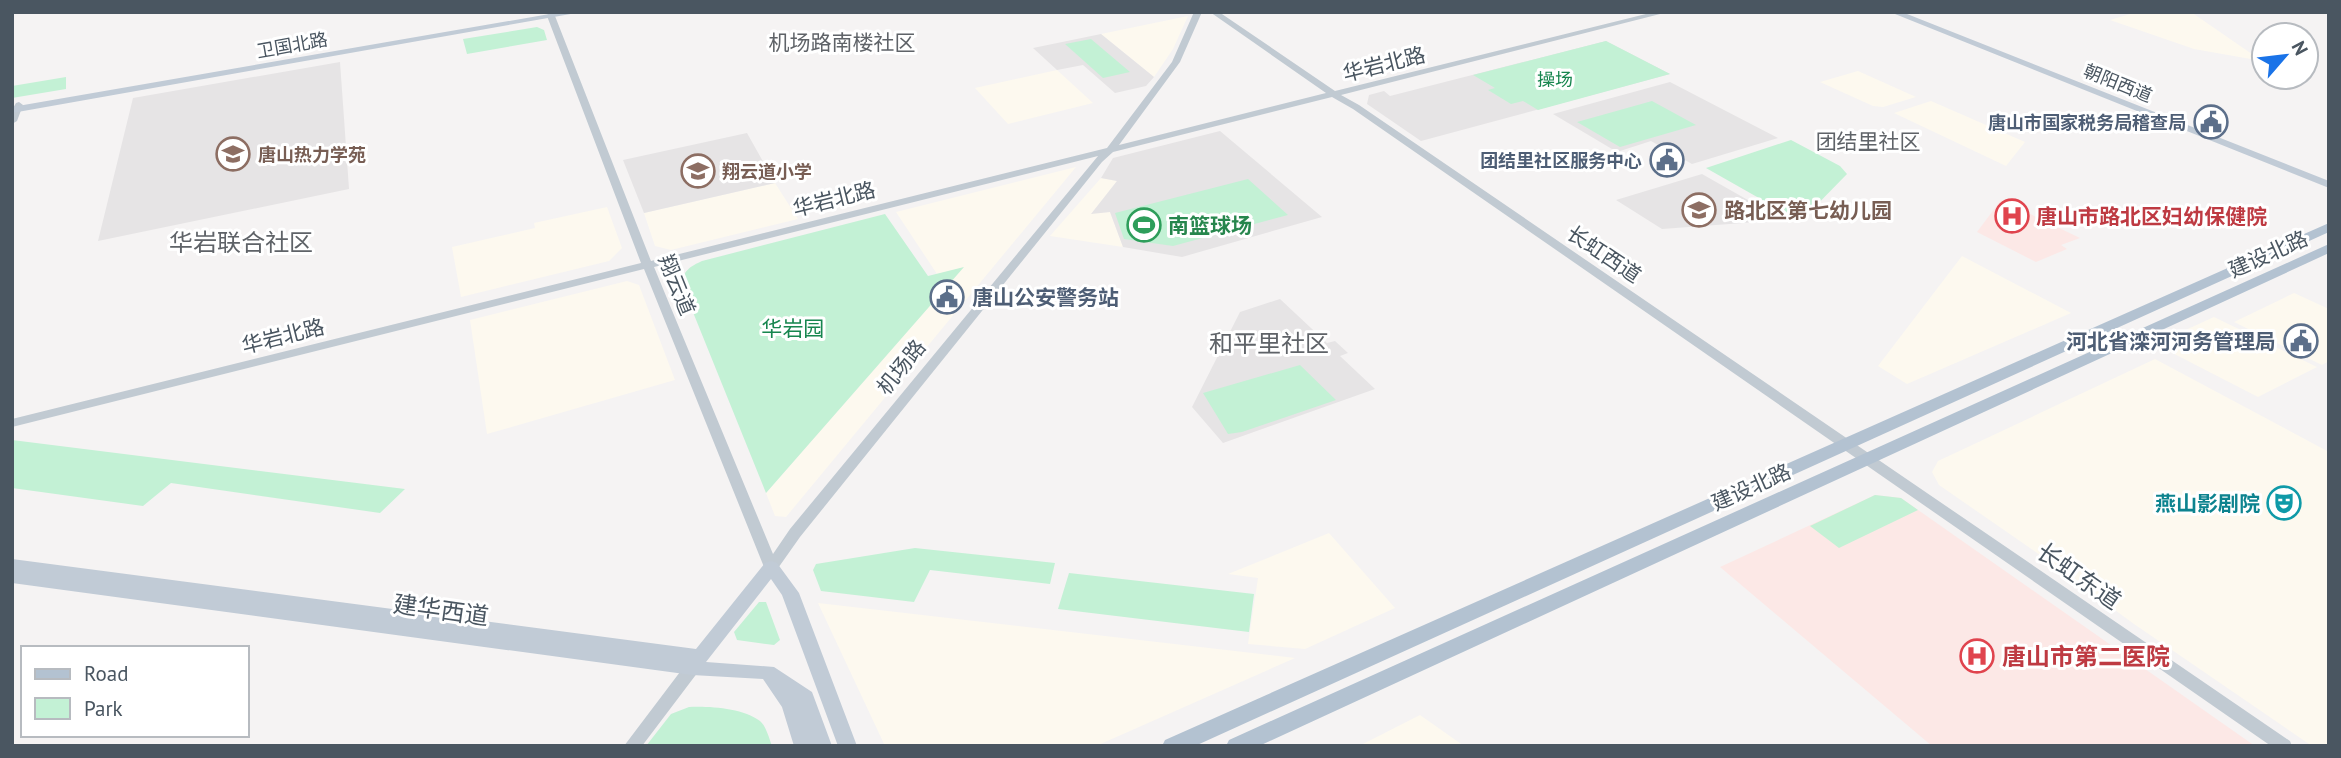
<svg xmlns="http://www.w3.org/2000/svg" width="2341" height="758" viewBox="0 0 2341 758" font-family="'PT Sans','Noto Sans SC',sans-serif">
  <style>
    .commercial { fill: #fdf9ef }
    .education { fill: #e6e4e5 }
    .medical { fill: #fce8e6 }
    .green { fill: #c3f1d5 }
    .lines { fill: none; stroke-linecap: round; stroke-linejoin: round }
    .tertiary { fill: #c1cad2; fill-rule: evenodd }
    .secondary { fill: #c1cbd6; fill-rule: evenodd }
    .primary { fill: #b3c2d1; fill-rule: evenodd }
    .labels { text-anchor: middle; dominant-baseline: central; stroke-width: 6; stroke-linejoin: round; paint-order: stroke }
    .far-street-label { font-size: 18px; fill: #4a5661; stroke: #fff }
    .far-park-label { font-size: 18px; fill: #17864f; stroke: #fff }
    .far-service-label { font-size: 18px; font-weight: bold; fill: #4e5e75; stroke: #fff; text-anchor: end }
    .far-education-label { font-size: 18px; font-weight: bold; fill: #785e54; stroke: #fff; text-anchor: start }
    .far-quarter-label { font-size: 21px; fill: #5f6368; stroke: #fff }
    .street-label { font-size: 21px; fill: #4a5661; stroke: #fff }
    .education-label { font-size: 21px; font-weight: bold; fill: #785e54; stroke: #fff; text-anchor: start }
    .health-label { font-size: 21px; font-weight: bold; fill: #be3a42; stroke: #fff; text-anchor: start }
    .leisure-label { font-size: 21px; font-weight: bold; fill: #27864d; stroke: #fff; text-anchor: start }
    .service-label { font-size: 21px; font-weight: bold; fill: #4e5e75; stroke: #fff; text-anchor: start }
    .park-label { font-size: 21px; fill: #17864f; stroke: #fff }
    .culture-label { font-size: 21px; font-weight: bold; fill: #0d838f; stroke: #fff; text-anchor: end }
    .quarter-label { font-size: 24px; fill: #5f6368; stroke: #fff }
    .near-street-label { font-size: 24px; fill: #4a5661; stroke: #fff }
    .near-health-label { font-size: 24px; font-weight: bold; fill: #be3a42; stroke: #fff; text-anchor: start }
  </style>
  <rect width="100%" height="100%" fill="#f5f3f3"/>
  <path class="commercial" d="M 2137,12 L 2191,12 L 2262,61 L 2194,49 L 2110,20 Z
    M 1188,16 L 1173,49 L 1154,77 L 1101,34 Z
    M 1057,70 L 1093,103 L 1008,124 L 975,88 Z
    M 1858,71 L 1916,97 L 1883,107 L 1873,106 L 1820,82 Z
    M 1931,101 L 2025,142 L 2006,166 L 1894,113 Z
    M 1076,167 L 786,517 L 775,516 L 766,493 L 963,268 L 937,274 L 896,212 Z
    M 1101,178 L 1117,181 L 1092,213 L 1110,212 L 1123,247 L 1050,236 Z
    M 775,183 L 798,219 L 671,250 L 655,246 L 644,213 Z
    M 607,207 L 622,248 L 609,261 L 461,297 L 452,247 L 535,228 L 534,223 Z
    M 1962,256 L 2071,313 L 1907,384 L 1878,366 Z
    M 627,281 L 639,285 L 675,380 L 487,434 L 470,320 Z
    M 2294,293 L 2329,309 L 2329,361 L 2322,365 L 2234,322 Z
    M 2214,317 L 2317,367 L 2258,397 L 2155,344 Z
    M 2155,359 L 2329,452 L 2329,746 L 2312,746 L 2134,624 L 2040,555 L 1939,485 L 1932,472 L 1938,461 Z
    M 1329,533 L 1395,608 L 1305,649 L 1248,644 L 1258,578 L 1228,574 Z
    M 818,603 L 1295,658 L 1096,746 L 885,746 Z
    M 1420,715 L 1464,746 L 1359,746 Z"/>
  <path class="education" d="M 1101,34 L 1154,77 L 1146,86 L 1115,93 L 1083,65 L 1057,70 L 1033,48 Z
    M 1606,41 L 1670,74 L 1421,141 L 1367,104 L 1369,95 L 1384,91 L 1390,96 Z
    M 340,62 L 349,189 L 98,241 L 133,98 Z
    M 1670,82 L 1778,138 L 1692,164 L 1651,141 L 1617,152 L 1553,114 Z
    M 1220,131 L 1322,217 L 1182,257 L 1123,247 L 1110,212 L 1091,214 L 1117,181 L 1101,178 L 1113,158 Z
    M 747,133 L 775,183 L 644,213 L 623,160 Z
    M 1702,174 L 1783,220 L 1662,229 L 1616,200 Z
    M 1280,299 L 1327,343 L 1335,341 L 1348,353 L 1340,356 L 1375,389 L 1223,443 L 1192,407 L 1240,312 Z"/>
  <path class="medical" d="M 2001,200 L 2080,238 L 2061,245 L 2067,249 L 2036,262 L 1977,232 Z
    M 1875,495 L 1901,498 L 2255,746 L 1932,746 L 1720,567 Z"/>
  <path class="green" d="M 537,27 L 544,30 L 547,40 L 467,54 L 463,39 Z
    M 1091,39 L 1130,72 L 1103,78 L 1065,44 Z
    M 1606,41 L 1670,74 L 1538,110 L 1523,101 L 1511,104 L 1488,90 L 1495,88 L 1473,75 Z
    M 66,77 L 66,89 L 12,98 L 12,86 Z
    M 1652,101 L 1696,125 L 1620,147 L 1577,122 Z
    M 1791,140 L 1840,166 L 1847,174 L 1803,219 L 1796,219 L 1706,168 Z
    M 1248,179 L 1288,215 L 1173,246 L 1124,239 L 1115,213 Z
    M 885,214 L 928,276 L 964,267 L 766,493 L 682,285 C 682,271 691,266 702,261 Z
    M 1300,365 L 1336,400 L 1242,432 L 1228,434 L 1203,393 Z
    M 12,440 L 405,489 L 380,513 L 171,483 L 143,506 L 12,488 Z
    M 1875,495 L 1901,498 L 1918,510 L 1839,548 L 1810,526 Z
    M 915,548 L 1055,563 L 1050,584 L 930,570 L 914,602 L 821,591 L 813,570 L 816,564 Z
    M 1069,573 L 1254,594 L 1249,632 L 1058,609 Z
    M 759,602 L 766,602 L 780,640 L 774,645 L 737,640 L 734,632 Z
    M 689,707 C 709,706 743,708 760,721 C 766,726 769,738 772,746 L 646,746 L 671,714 Z"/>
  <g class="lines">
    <path class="tertiary" d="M 1194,12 L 1202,12 L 1180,62 L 1119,145 L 1326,93 L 1210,12 L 1219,12 L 1335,91 L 1654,12 L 1668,12 L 1341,95 L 1359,105 L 2290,741 L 2292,746 L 2271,746 L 1353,109 L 1332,97 L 1113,152 L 1102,162 L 800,537 L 776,571 L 771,572 L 766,571 L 764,567 L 644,269 L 12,427 L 12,419 L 641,263 L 547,16 L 548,14 L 555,16 L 651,261 L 1107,148 L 1172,62 ZM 1098,156 L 790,529 L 773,554 L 654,267 Z
      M 19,102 L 23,105 L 17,121 L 12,124 L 12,110 L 16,103 Z
      M 692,662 L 698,664 L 700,668 L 698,672 L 642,746 L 624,746 L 686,664 Z"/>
    <path class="secondary" d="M 561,12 L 582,12 L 12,113 L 12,107 Z
      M 1890,12 L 1902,12 L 2329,181 L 2329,188 Z
      M 12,559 L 696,649 L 765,563 L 771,561 L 777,563 L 799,593 L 857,746 L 838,746 L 782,595 L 771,579 L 706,662 L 774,667 L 812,692 L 832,746 L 794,746 L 782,707 L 763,679 L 692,675 L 12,583 Z"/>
    <path class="primary" d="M 2329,223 L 2329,232 L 1195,746 L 1162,746 L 1165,740 Z
      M 2329,244 L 2329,253 L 1259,746 L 1226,746 L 1229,740 Z"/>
  </g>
  <defs>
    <symbol id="civic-ring" viewBox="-11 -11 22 22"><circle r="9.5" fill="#fff" stroke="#5c6f8a" stroke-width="1.5"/><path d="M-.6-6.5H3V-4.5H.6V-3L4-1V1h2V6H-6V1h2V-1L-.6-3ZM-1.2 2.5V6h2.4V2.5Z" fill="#5c6f8a"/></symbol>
    <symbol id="university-ring" viewBox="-11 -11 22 22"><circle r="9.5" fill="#fff" stroke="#8d6e63" stroke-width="1.5"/><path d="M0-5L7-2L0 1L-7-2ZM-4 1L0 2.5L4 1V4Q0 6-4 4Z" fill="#8d6e63"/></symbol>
    <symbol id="school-ring" viewBox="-11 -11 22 22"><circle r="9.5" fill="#fff" stroke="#8d6e63" stroke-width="1.5"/><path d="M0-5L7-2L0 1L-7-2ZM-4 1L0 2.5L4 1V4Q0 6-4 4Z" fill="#8d6e63"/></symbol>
    <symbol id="hospital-ring" viewBox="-11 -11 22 22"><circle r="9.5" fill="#fff" stroke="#e0444e" stroke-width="1.5"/><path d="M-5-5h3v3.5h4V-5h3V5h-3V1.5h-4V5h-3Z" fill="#e0444e"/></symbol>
    <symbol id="stadium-ring" viewBox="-11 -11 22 22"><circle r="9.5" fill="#fff" stroke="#2e9e5b" stroke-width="1.5"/><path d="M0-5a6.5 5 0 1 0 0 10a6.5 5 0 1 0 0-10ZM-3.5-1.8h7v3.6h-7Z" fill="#2e9e5b"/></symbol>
    <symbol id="theatre-ring" viewBox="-11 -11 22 22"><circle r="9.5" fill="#fff" stroke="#0f9aa8" stroke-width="1.5"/><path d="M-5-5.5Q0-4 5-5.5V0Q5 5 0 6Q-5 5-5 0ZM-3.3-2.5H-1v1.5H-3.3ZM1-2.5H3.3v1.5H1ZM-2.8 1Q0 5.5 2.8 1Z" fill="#0f9aa8"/></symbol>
  </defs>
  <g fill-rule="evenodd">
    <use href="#civic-ring" x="2192" y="103" width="38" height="38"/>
    <use href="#university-ring" x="214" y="135" width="38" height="38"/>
    <use href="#civic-ring" x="1648" y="141" width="38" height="38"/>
    <use href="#school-ring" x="679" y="152" width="38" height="38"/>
    <use href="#school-ring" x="1680" y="191" width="38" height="38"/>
    <use href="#hospital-ring" x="1993" y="197" width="38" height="38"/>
    <use href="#stadium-ring" x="1125" y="206" width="38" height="38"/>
    <use href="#civic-ring" x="928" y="278" width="38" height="38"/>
    <use href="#civic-ring" x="2282" y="322" width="38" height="38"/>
    <use href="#theatre-ring" x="2265" y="484" width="38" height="38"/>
    <use href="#hospital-ring" x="1958" y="637" width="38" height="38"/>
  </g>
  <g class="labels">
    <g class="far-street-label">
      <text transform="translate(292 45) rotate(-10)">卫国北路</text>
      <text transform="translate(2118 83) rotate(22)">朝阳西道</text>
    </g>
    <g class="far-park-label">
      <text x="1555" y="79">操场</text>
    </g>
    <g class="far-service-label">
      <text x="2186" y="122">唐山市国家税务局稽查局</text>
      <text x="1642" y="160">团结里社区服务中心</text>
    </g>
    <g class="far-education-label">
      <text x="258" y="154">唐山热力学苑</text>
      <text x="722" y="171">翔云道小学</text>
    </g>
    <g class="far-quarter-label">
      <text x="842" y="42">机场路南楼社区</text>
      <text x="1868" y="141">团结里社区</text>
    </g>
    <g class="street-label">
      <text transform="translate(1384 64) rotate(-14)">华岩北路</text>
      <text transform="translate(834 199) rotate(-14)">华岩北路</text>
      <text transform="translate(1604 254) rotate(34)">长虹西道</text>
      <text transform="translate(2268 254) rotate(-24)">建设北路</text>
      <text transform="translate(677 285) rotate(68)">翔云道</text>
      <text transform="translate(283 336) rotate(-14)">华岩北路</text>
      <text transform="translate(901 367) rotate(-51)">机场路</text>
      <text transform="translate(1751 487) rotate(-24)">建设北路</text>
    </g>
    <g class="education-label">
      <text x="1724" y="210">路北区第七幼儿园</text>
    </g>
    <g class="health-label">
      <text x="2036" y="216">唐山市路北区妇幼保健院</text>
    </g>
    <g class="leisure-label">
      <text x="1168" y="225">南篮球场</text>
    </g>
    <g class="service-label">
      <text x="972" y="297">唐山公安警务站</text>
      <text x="2276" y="341" text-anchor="end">河北省滦河河务管理局</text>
    </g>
    <g class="park-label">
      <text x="793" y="328">华岩园</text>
    </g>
    <g class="culture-label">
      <text x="2260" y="503">燕山影剧院</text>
    </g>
    <g class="quarter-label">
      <text x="241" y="242">华岩联合社区</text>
      <text x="1269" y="343">和平里社区</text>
    </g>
    <g class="near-street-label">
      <text transform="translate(2079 576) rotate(35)">长虹东道</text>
      <text transform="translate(441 610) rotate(8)">建华西道</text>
    </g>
    <g class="near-health-label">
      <text x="2002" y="656">唐山市第二医院</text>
    </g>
  </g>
  <rect width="2341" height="758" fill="none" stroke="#4a5661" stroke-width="28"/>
  <rect x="21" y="646" width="228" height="91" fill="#ffffff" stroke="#b7bbc0" stroke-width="2"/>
  <rect x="35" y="669" width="35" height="10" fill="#b3c2d1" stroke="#b7bbc0" stroke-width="2"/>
  <text x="84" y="681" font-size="21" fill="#4a5661">Road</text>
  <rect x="35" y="698" width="35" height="21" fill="#c3f1d5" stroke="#b7bbc0" stroke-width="2"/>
  <text x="84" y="716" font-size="21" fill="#4a5661">Park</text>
  <g transform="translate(2285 56) rotate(62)"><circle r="33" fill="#ffffff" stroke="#b7bbc0" stroke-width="2"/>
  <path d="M0-5L12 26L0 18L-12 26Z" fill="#1a73e8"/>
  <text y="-10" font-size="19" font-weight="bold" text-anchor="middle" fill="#4a5661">N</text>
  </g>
</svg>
